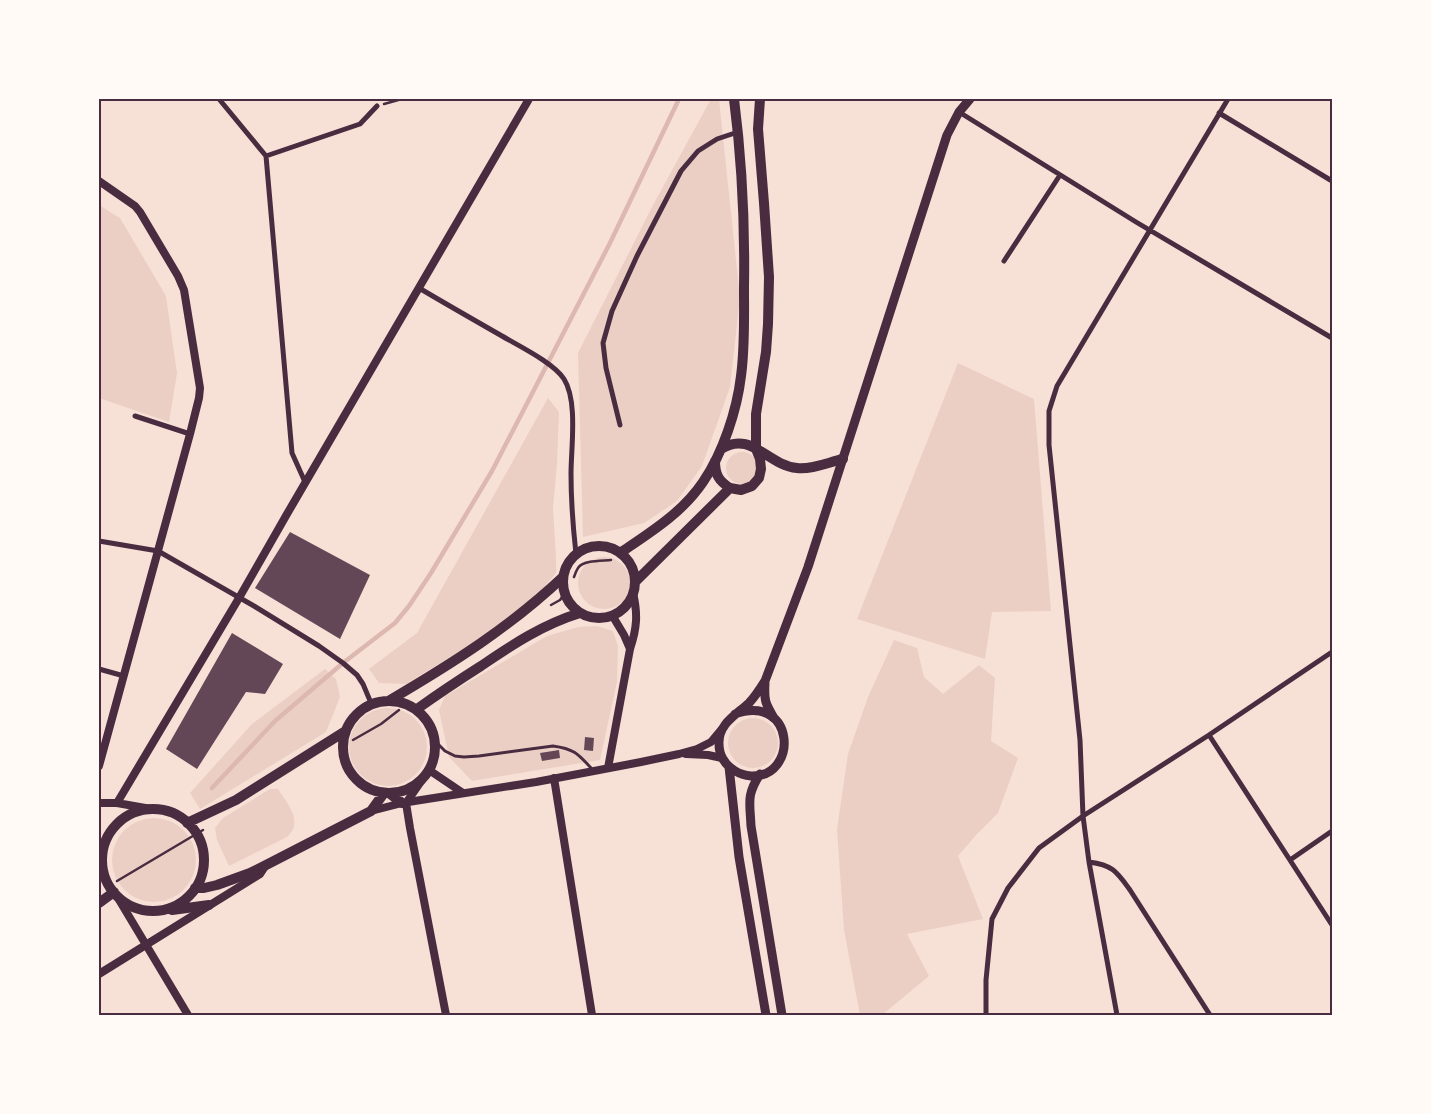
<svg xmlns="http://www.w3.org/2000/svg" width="1431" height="1114" viewBox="0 0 1431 1114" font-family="'Asap Condensed',sans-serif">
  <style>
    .green { fill: #ebcfc5 }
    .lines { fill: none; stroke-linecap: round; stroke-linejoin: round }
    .stream { stroke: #dcb8b0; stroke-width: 4.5 }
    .building { fill: #644757 }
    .path { stroke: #4a2c40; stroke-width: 2.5 }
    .service { stroke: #4a2c40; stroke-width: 3 }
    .minor { stroke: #4a2c40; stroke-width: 5 }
    .tertiary { stroke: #4a2c40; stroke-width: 8 }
    .secondary { stroke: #4a2c40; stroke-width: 9 }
    .primary { stroke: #4a2c40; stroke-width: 10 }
    .neatline { fill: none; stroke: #4a2c40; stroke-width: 2 }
  </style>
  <rect width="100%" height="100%" fill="#f7e1d7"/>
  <path class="green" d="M 711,99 L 719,99 L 740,298 L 730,387 L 702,466 L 677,501 L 644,523 L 583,537 L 578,353 L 653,205 Z
    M 99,205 L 120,218 L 166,296 L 177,373 L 169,422 L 99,398 Z
    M 958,363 L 1034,399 L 1051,611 L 992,612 L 985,659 L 857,619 Z
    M 548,398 L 559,412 L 557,464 L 553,508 L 556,557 L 556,573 L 525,611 L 406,684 L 379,683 L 369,669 L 417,633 Z
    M726 468a16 16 0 1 1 32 0a16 16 0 1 1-32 0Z
    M578 583a26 26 0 1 1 52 0a26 26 0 1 1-52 0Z
    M 597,626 L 613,631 L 618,646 L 617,682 L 600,760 L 472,781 L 449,757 L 439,710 L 445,696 L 547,636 L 578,627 Z
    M 894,640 L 917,648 L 924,677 L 943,694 L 979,665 L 995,678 L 991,741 L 1018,758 L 998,813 L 976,835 L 958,856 L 983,919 L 907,934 L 929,976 L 882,1015 L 860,1015 L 844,930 L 837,829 L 848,754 L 868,697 Z
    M 325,669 L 336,679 L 340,697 L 326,732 L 200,809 L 190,793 L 252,724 Z
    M349 747a39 39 0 1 1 78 0a39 39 0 1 1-78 0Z
    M728 743a25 25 0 1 1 50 0a25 25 0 1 1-50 0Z
    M 270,789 L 278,789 C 288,804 304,822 287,837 L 229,866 L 217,840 L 215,828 L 223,818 Z
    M112 860a42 42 0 1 1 84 0a42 42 0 1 1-84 0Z"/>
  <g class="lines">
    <path class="stream" d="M 212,788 L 275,721 L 343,663 L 395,623 L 409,606 L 431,573 L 492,471 L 610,243 L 679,99"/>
  </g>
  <path class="building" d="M 290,532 L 370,575 L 340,639 L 255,588 Z
    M 232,633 L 283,664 L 265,694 L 246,692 L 197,769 L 166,749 Z
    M 585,737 L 594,738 L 593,751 L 584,750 Z
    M 559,750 L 560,758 L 542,761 L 540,753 Z"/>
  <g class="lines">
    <path class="path" d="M 384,104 L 402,99
      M 574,577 C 575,574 576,571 578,568 C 583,560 602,561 611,560
      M 551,605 L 560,600 L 567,590
      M 353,740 L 381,724 L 399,710
      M 117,881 L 203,830"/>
    <path class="service" d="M 435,741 L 445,751 L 455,756 L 464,757 L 479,756 L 553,746 C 575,749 578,754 593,770"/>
    <path class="minor" d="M 219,99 L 266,156 L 292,453 L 305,482
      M 959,112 L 1136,222 L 1332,338
      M 1219,113 L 1332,181
      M 266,156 L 360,124 L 377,106
      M 1004,261 L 1060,175
      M 419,288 C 446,304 474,320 502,336 C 519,346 554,363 564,379 C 578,401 571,448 571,474 C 571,500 573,527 576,554
      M 135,416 L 190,434
      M 620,425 L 606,368 L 603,343 L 612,311 L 637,256 L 681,171 L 698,151 L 717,139 L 738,132
      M 99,541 L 158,551 L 254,606 L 319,646 L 343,663 L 357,675 L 363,684 L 371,703
      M 99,669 L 124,676
      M 1209,735 L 1332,925
      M 1290,860 L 1332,831
      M 1089,862 C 1113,865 1117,872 1130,890 L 1210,1015
      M 986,1015 L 986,980 L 992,919 L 1008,888 L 1039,848 L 1083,816 L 1209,735 L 1332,652
      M 1117,1015 L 1089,862 L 1083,816 L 1080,740 L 1049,445 L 1049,411 L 1057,386 L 1228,99"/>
    <path class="tertiary" d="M 99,181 L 135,206 L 140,212 L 178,276 L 184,290 L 200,388 L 199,398 L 190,434 L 99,766
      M 612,615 L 624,635 L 630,649
      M 686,754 L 708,755 L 722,758
      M 608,768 L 630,649 C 637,628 638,614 633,593
      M 429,770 L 463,793
      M 554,778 L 592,1015
      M 422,780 L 406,803 L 410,828 L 446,1015
      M 99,803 L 117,803 L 151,809
      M 117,803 L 239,598 L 287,514 L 529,99
      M 371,811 L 402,803 L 536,782 L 641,762 L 679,754 L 697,749 L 711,742 L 721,730
      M 99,862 L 102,865
      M 118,898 L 188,1015
      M 99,974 L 260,874 L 266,865"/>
    <path class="secondary" d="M 765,683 C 764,700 765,703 774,718
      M 735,714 C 796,693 799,778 751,776 C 739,775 728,768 723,759 C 720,754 719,749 719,744 C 718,724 736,715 749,703 C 755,697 760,689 765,681 L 808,567 L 947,135 L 959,112 L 970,99
      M 729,767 L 739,857 L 766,1015
      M 760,774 C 746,796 750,802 751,826 L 782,1015"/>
    <path class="primary" d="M 721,449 C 751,430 767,465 797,468 C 811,470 829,462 843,459
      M 715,461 C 715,475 719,481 730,488
      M563 582a36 36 0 1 1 72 0a36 36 0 1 1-72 0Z
      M 620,553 C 651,532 682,513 703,482 C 723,453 737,410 741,376 C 745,347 744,317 744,288 C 745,225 742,161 734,99
      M 635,582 L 730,488 L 741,490 L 752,486 L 759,478 L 761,469 L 760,459 L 756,449 L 756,414 L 766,352 L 768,324 L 769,277 L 764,203 L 758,129 L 760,99
      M 390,700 C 453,663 510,627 563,577
      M343 747a46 46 0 1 1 92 0a46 46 0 1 1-92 0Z
      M 417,709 C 438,694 459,680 481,666 C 513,644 544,624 580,613
      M 389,793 L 402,803
      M102 860a51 51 0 1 1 102 0a51 51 0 1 1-102 0Z
      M 187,823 L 236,800 L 344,732
      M 195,888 L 204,888 L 217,885 L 250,873 L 268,864 L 371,811 L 384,793
      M 99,903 L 114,892
      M 172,910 L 209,905"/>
  </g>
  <rect width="1431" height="1114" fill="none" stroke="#fffaf5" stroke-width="200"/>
  <rect x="100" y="100" width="1231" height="914" class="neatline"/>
</svg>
